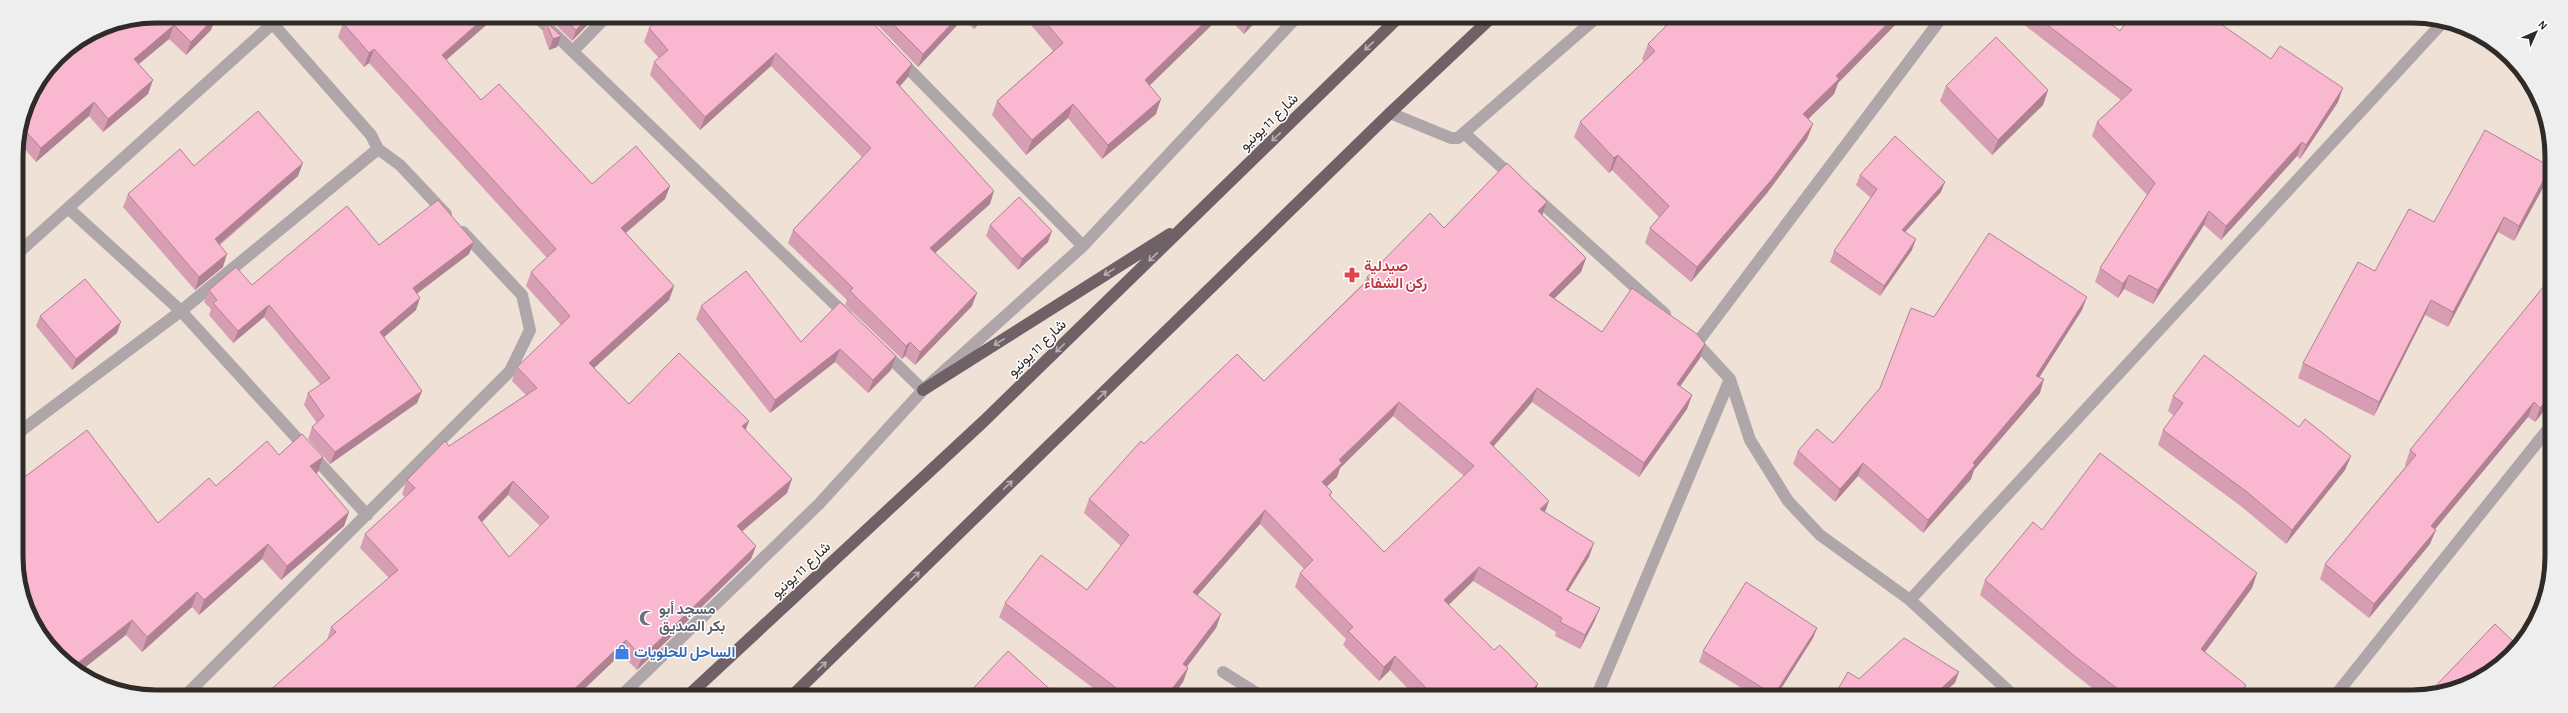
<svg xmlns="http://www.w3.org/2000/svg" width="2568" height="713" viewBox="0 0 2568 713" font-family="'Alegreya Sans',Vazirmatn,sans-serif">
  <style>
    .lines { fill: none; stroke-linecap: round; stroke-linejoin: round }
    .minor { stroke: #aea6a9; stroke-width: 12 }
    .highway { stroke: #706167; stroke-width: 12 }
    .wall { fill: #d79eb3; fill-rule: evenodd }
    .shaded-wall { fill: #af8192 }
    .building { fill: #fab8d0; stroke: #af8192; fill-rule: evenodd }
    .oneway { stroke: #b8b0b3 }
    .labels { text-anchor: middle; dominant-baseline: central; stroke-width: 3; stroke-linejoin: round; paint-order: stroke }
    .street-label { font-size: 15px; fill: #302b27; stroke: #fff }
    .health-label { font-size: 15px; font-weight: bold; fill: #be3a42; stroke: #fff; text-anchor: start }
    .worship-label { font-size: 15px; font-weight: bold; fill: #5b616d; stroke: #fff; text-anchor: start }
    .shop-label { font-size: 15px; font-weight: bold; fill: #366cbe; stroke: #fff; text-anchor: start }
    .rim { fill: none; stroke: #302b27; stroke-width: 5 }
  </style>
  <rect width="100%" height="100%" fill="#efe1d6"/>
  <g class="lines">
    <path class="minor" d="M 537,17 L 847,316
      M 273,24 L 371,135 L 378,149
      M 573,51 L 606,17
      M 899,59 L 1083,246
      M 1390,113 L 1451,138 L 1458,138 L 1595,19
      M 1464,133 L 1515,179
      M 1533,195 L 1665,314
      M 68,208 L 181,311 L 367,515
      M 17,254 L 281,16
      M 1692,338 L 1730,379 L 1750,440 L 1788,501 L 1820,535 L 1910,600 L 2444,21
      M 1697,343 L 1940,20
      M 883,351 L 923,390
      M 18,433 L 181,311 L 378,149 L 400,165 L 446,214
      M 1910,600 L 2014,696
      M 1223,672 L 1258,694
      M 189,692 L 510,371 L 530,330 L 522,295 L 463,232
      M 624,693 L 819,504 L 923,390 L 1083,246 L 1296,18
      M 1597,695 L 1730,379
      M 2334,697 L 2548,429"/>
    <path class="highway" d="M 923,390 L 1170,234
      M 691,693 L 984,421 L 1397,19
      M 794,694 L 1390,113 L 1490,19"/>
  </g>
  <path class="wall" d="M 156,16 L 218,16 L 215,19 L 211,30 L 186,55 L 169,39 L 139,64 L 148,94 L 103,132 L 89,116 L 36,162 L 18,141 L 27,102 L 50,70 L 49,69 L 57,57 Z
    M 548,17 L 595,17 L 572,41 Z
    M 870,17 L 984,18 L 974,29 L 963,19 L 918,67 Z
    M 1025,18 L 1219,18 L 1149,85 L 1156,114 L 1102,159 L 1068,118 L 1026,155 L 992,115 L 997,101 L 1053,51 Z
    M 1228,18 L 1259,18 L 1244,34 Z
    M 1673,19 L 1900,20 L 1838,83 L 1834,94 L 1808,119 L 1807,139 L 1767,193 L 1691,282 L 1645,243 L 1650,228 L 1659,217 L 1612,170 L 1609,173 L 1574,137 L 1580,122 L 1644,61 L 1642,59 L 1648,44 Z
    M 492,20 L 446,60 L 481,100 L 592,184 L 670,186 L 665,199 L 626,233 L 674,286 L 669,300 L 594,368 L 629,404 L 745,430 L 792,479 L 787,493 L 742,531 L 756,546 L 751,559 L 637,670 L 621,654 L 580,693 L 267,693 L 327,640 L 331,627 L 389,578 L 360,548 L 365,534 L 405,497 L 402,494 L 407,480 L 449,446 L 526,395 L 512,381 L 517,367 L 561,325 L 526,286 L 531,272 L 547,258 L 369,63 L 364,67 L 338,37 L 343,23 ZM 508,495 L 540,526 L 509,557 L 482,522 Z
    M 2018,20 L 2106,20 L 2120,31 L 2271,59 L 2338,102 L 2300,159 L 2297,156 L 2221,240 L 2204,225 L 2153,304 L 2124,289 L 2118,298 L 2095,282 L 2100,268 L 2147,195 L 2092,136 L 2097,122 L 2121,100 Z
    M 546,22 L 561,36 L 557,47 L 549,50 L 543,33 Z
    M 649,28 L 908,77 L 900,86 L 990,204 L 935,253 L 972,306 L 915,365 L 905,356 L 902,359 L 845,305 L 847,300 L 788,243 L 793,230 L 862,157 L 771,66 L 700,130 L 650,75 L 654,62 L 659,58 L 644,42 Z
    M 1946,86 L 2048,90 L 2043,105 L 1992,155 L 1940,101 Z
    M 194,166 L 298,176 L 220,245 L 223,267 L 195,290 L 123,207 L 128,194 Z
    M 1860,175 L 1941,192 L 1905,232 L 1912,250 L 1880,296 L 1830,262 L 1834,251 L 1871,198 L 1856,185 Z
    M 2546,182 L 2514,241 L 2498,232 L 2448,327 L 2425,315 L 2374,416 L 2298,378 L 2303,363 L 2375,271 L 2434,222 Z
    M 1547,202 L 1542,215 L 1586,258 L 1581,272 L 1554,298 L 1602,332 L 1705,344 L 1700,358 L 1680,386 L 1692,395 L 1687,409 L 1639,477 L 1532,402 L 1493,447 L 1545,512 L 1589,557 L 1568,591 L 1600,608 L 1594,622 L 1580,649 L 1555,636 L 1556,632 L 1473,581 L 1449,605 L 1534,695 L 1414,695 L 1390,670 L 1379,681 L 1343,645 L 1346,639 L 1295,587 L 1300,573 L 1304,569 L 1260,524 L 1197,595 L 1221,614 L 1216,628 L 1187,667 L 1188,668 L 1183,682 L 1174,694 L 1101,694 L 999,617 L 1005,603 L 1087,590 L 1121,546 L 1084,513 L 1089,499 L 1144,444 L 1264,381 L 1364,283 L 1367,277 L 1444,228 ZM 1393,416 L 1464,476 L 1384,552 L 1330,497 L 1332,492 L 1327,486 L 1337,477 L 1340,468 Z
    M 990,225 L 1048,242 L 1018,270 L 986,236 Z
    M 474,242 L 469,254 L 417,294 L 416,310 L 384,337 L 422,391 L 417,403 L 330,464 L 308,439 L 312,427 L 317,423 L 304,405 L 308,393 L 321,385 L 264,317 L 233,343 L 209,315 L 211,309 L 204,302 L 209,290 L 252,285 L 379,245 Z
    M 2549,271 L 2549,278 L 2547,277 Z
    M 2549,280 L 2548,406 L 2535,422 L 2528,417 L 2435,529 L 2430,544 L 2369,618 L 2320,579 L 2325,564 L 2406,466 L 2405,465 L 2410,450 Z
    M 840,302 L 891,370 L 868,393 L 835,362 L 770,413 L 696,319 L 701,306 L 801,342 Z
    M 2082,310 L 2039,377 L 2040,393 L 1974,470 L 1971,479 L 1923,533 L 1858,476 L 1835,502 L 1793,464 L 1798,451 L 1833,443 L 1880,388 L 1934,317 Z
    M 40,316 L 117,333 L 72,370 L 36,326 Z
    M 2173,396 L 2299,427 L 2351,456 L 2345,470 L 2286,544 L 2242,507 L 2158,445 L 2163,430 L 2174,416 L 2168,411 Z
    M 279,455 L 323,457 L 318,472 L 316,473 L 349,512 L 344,526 L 281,580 L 262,559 L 199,615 L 192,607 L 142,652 L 126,635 L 158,523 L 216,486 Z
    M 2042,530 L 2257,573 L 2252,588 L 2205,652 L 2238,696 L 2102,696 L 2067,668 L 1980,595 L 1985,580 Z
    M 1817,628 L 1813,638 L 1777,695 L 1753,695 L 1699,662 L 1703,651 Z"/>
  <path class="shaded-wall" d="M 212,16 L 218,16 L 215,19 L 211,30 L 186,55 L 191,42 Z
    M 485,17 L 493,17 L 492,20 L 437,68 L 442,55 Z
    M 589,17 L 595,17 L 572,41 L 576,30 Z
    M 957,18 L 964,18 L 963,19 L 918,67 L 923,54 Z
    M 978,18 L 984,18 L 974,29 Z
    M 1209,18 L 1219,18 L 1140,95 L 1145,80 Z
    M 1250,18 L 1259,18 L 1244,34 L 1249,20 Z
    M 1891,20 L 1900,20 L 1838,83 L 1834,94 L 1798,129 L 1803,114 L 1836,76 Z
    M 174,25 L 169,39 L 129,72 L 134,59 Z
    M 561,36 L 557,47 L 549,50 L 553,39 Z
    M 374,49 L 369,63 L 364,67 L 369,53 Z
    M 776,53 L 771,66 L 700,130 L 705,117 Z
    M 912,64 L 908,77 L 891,96 L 896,82 Z
    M 153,80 L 148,94 L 103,132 L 108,119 Z
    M 2343,88 L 2338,102 L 2300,159 L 2306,145 Z
    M 2048,90 L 2043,105 L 1992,155 L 1998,140 Z
    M 1161,99 L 1156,114 L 1102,159 L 1108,145 Z
    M 94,102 L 89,116 L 36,162 L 41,148 Z
    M 1073,104 L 1068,118 L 1026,155 L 1032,140 Z
    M 1813,124 L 1807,139 L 1767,193 L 1691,282 L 1697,267 Z
    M 2302,142 L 2297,156 L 2221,240 L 2226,226 Z
    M 1618,155 L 1612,170 L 1609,173 L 1614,158 Z
    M 303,163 L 298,176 L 210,252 L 215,239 Z
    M 2549,170 L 2549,172 L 2546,182 L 2514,241 L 2519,226 Z
    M 1945,182 L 1941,192 L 1898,240 L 1902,230 Z
    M 670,186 L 665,199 L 616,241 L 621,228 Z
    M 994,191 L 990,204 L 926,261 L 930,248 Z
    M 1547,202 L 1542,216 L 1538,211 Z
    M 2209,211 L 2204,225 L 2153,304 L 2158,290 Z
    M 2504,217 L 2498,232 L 2448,327 L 2453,312 Z
    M 1052,231 L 1048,242 L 1018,270 L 1022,259 Z
    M 1916,239 L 1912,250 L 1880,296 L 1884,286 Z
    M 474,242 L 469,254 L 408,300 L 413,288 Z
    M 227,254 L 223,267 L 195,290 L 199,277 Z
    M 1586,258 L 1581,272 L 1544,309 L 1549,295 Z
    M 2129,275 L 2124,289 L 2118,298 L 2123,284 Z
    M 674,286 L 669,300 L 584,377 L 589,363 Z
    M 977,293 L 972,306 L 915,365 L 920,352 Z
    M 2087,297 L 2082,310 L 2032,389 L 2036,376 Z
    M 420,298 L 416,310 L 376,344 L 380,332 Z
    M 2431,300 L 2425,315 L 2374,416 L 2379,402 Z
    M 269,305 L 264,317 L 233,343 L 238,331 Z
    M 121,322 L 117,333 L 72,370 L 76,359 Z
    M 910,342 L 905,356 L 902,359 L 906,346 Z
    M 1705,344 L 1700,358 L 1672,398 L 1677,384 Z
    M 840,349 L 835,362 L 770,413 L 775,400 Z
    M 896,356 L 891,370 L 868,393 L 873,380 Z
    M 2044,379 L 2040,393 L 1974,470 L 1971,479 L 1923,533 L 1928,520 L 1973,463 Z
    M 1537,388 L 1532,402 L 1484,457 L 1490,443 Z
    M 422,391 L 417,403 L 330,464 L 335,452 Z
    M 1692,395 L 1687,409 L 1639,477 L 1644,463 Z
    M 2548,398 L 2548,406 L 2535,422 L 2540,408 Z
    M 1399,402 L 1393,416 L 1340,468 L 1337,477 L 1317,496 L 1322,482 L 1339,460 Z
    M 2534,402 L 2528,417 L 2426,540 L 2431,526 Z
    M 749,421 L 744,434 L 742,426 Z
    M 2351,456 L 2345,470 L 2286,544 L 2292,530 Z
    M 323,457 L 318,472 L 305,481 L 310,466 Z
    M 1863,463 L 1858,476 L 1835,502 L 1840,489 Z
    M 792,479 L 787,493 L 732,540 L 737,526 Z
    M 513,481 L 508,495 L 473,531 L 478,517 Z
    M 1549,501 L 1544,515 L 1540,509 Z
    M 1265,510 L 1260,524 L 1188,606 L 1193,592 Z
    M 349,512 L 344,526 L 281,580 L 287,566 Z
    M 2436,530 L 2430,544 L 2369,618 L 2374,604 Z
    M 1594,543 L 1589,557 L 1560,604 L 1566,590 Z
    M 268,544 L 262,559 L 199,615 L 204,600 Z
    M 756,546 L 751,559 L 637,670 L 642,657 Z
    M 1479,567 L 1473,581 L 1439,614 L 1444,600 Z
    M 2257,573 L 2252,588 L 2196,664 L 2201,649 Z
    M 197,592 L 192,607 L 142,652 L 147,637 Z
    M 1600,608 L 1594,622 L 1580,649 L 1585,635 Z
    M 1221,614 L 1216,628 L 1178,678 L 1183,664 Z
    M 132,620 L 126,635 L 82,670 L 74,666 Z
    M 1817,628 L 1813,638 L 1777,695 L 1774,695 Z
    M 626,640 L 621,654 L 580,693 L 570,693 Z
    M 1395,656 L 1390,670 L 1379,681 L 1384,667 Z
    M 1188,668 L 1183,682 L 1174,694 L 1168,694 Z
    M 1959,672 L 1955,683 L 1940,696 L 1933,696 Z
    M 1538,684 L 1534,695 L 1527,695 Z
    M 2246,685 L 2242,696 L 2238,696 Z"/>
  <path class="building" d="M 156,16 L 216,16 L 191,42 L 174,25 L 134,59 L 153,80 L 108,119 L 94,102 L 41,148 L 21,126 L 27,102 L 47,72 L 60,61 L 57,58 L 57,57 L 103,27 Z
    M 350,16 L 485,17 L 442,55 L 481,100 L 499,84 L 592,184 L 636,146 L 670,186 L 621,228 L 674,286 L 589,363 L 629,404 L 679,353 L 749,421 L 742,426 L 792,479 L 737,526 L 756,546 L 642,657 L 626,640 L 570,693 L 267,693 L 336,632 L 331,627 L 398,570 L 365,534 L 415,488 L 407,480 L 445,441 L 449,446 L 537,388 L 517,367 L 570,316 L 531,272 L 556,249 L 374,49 L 369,53 L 343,23 ZM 513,481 L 549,517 L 509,557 L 478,517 Z
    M 562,17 L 589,17 L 576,30 Z
    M 662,17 L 867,17 L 912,64 L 896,82 L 994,191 L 930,248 L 977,293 L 920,352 L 910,342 L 906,346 L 850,291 L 853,288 L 793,230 L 871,148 L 776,53 L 705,117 L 654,62 L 668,50 L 649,28 Z
    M 887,18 L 957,18 L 923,54 Z
    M 1042,18 L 1209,18 L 1145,80 L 1161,99 L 1108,145 L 1073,104 L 1032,140 L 997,101 L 1063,43 Z
    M 1673,19 L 1891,20 L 1836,76 L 1839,79 L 1803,114 L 1813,124 L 1773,178 L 1697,267 L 1650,228 L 1669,206 L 1618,155 L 1614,158 L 1580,122 L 1655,51 L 1648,44 Z
    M 2041,20 L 2106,20 L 2120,31 L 2128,20 L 2215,20 L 2271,59 L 2280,46 L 2343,88 L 2306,145 L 2302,142 L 2226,226 L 2209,211 L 2158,290 L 2129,275 L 2123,284 L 2100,268 L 2155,183 L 2097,122 L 2132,90 Z
    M 546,22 L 561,36 L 553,39 Z
    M 1996,37 L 2048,90 L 1998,140 L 1946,86 Z
    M 258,111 L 303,163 L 215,239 L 227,254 L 199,277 L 128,194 L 180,149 L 194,166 Z
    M 2485,130 L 2549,166 L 2549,170 L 2519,226 L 2504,217 L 2453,312 L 2431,300 L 2379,402 L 2303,363 L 2358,262 L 2375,271 L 2409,209 L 2434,222 Z
    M 1895,136 L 1945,182 L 1902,230 L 1916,239 L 1884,286 L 1834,251 L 1877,189 L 1860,175 Z
    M 1507,163 L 1547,202 L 1538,211 L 1586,258 L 1549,295 L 1602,332 L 1632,288 L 1697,334 L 1705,344 L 1677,384 L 1692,395 L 1644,463 L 1537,388 L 1490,443 L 1549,501 L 1540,509 L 1594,543 L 1566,590 L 1600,608 L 1585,635 L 1560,622 L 1562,618 L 1479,567 L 1444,600 L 1494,650 L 1500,645 L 1538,684 L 1527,695 L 1433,695 L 1395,656 L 1384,667 L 1348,631 L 1353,627 L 1300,573 L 1313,560 L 1265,510 L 1193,592 L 1221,614 L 1183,664 L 1188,668 L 1168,694 L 1124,694 L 1005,603 L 1041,555 L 1087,590 L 1129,535 L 1089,499 L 1141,441 L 1144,444 L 1237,354 L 1264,381 L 1369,279 L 1367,277 L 1430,213 L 1444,228 ZM 1399,402 L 1474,466 L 1384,552 L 1329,495 L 1332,492 L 1322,482 L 1342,463 L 1339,460 Z
    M 1019,197 L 1052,231 L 1022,259 L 990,225 Z
    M 438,200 L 474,242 L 413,288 L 420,298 L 380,332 L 422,391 L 335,452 L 312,427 L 324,416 L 308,393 L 330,378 L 269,305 L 238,331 L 213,303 L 217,300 L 209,290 L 236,267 L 252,285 L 347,206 L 379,245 Z
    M 1989,233 L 2087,297 L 2036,376 L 2044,379 L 1973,463 L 1975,465 L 1928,520 L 1863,463 L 1840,489 L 1798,451 L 1817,429 L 1833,443 L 1880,388 L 1911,308 L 1934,317 Z
    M 746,271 L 801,342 L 840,302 L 896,356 L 873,380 L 840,349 L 775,400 L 701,306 Z
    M 85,279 L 121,322 L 76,359 L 40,316 Z
    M 2549,280 L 2548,398 L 2540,408 L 2534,402 L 2431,526 L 2436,530 L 2374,604 L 2325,564 L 2416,455 L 2410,450 Z
    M 2204,355 L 2299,427 L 2305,419 L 2351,456 L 2292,530 L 2247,492 L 2163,430 L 2183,403 L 2173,396 Z
    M 87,430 L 158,523 L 209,478 L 216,486 L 267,441 L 279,455 L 302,434 L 323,457 L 310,466 L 349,512 L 287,566 L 268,544 L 204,600 L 197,592 L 147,637 L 132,620 L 74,666 L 57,656 L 31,619 L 19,584 L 18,482 Z
    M 2100,453 L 2257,573 L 2201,649 L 2246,685 L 2238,696 L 2127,696 L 2072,654 L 1985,580 L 2033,522 L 2042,530 Z
    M 1746,582 L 1817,628 L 1774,695 L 1703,651 Z
    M 2495,624 L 2518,646 L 2497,668 L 2465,686 L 2426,696 Z
    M 1904,638 L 1959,672 L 1933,696 L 1834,696 L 1848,672 L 1859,679 Z
    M 1008,651 L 1055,694 L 968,694 Z"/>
  <defs><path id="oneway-shaft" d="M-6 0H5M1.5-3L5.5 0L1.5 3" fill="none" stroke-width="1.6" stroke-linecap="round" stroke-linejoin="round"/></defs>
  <g class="oneway">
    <use href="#oneway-shaft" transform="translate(1369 46) rotate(136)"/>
    <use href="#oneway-shaft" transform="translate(1276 137) rotate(136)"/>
    <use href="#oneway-shaft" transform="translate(1153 257) rotate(136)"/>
    <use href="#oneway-shaft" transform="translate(1109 272) rotate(148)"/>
    <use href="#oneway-shaft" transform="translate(999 342) rotate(148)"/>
    <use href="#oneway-shaft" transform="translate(1060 348) rotate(136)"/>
    <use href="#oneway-shaft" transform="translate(1102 395) rotate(-44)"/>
    <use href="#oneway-shaft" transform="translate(1008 485) rotate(-44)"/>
    <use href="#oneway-shaft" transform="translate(915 576) rotate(-44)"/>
    <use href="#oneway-shaft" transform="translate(822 666) rotate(-44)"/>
  </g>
  <defs>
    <symbol id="pharmacy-bare" viewBox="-9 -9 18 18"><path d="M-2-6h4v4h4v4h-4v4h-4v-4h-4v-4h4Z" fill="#e0444e" stroke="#fff" stroke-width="2.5" paint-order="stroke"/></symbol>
    <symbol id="mosque-bare" viewBox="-9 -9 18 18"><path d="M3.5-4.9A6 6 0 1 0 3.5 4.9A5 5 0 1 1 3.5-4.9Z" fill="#6b7280" stroke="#fff" stroke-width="2.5" paint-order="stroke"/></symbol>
    <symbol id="shop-bare" viewBox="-9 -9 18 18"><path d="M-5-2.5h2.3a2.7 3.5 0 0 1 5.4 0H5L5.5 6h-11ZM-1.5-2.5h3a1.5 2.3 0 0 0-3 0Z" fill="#3f7fe0" stroke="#fff" stroke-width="2.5" paint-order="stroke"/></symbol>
  </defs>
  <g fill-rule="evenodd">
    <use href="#pharmacy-bare" x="1341" y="264" width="22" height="22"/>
    <use href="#mosque-bare" x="636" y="607" width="22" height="22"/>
    <use href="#shop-bare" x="611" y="641" width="22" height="22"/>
  </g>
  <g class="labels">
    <g class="street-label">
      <text transform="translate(1269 122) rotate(-44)">شارع 11 يونيو</text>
      <text transform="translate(1037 348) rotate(-44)">شارع 11 يونيو</text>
      <text transform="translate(801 570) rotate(-43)">شارع 11 يونيو</text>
    </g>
    <g class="health-label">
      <text x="1364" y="266">صيدلية<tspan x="1364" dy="17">ركن الشفاء</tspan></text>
    </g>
    <g class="worship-label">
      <text x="659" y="609">مسجد أبو<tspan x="659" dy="17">بكر الصديق</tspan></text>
    </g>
    <g class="shop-label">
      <text x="634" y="652">الساحل للحلويات</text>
    </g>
  </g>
  <path d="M0 0H2568V713H0ZM156 23H2412A133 133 0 0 1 2545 156V557A133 133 0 0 1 2412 690H156A133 133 0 0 1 23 557V156A133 133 0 0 1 156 23Z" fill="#eee" fill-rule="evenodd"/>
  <path class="rim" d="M156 23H2412A133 133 0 0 1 2545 156V557A133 133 0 0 1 2412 690H156A133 133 0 0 1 23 557V156A133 133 0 0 1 156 23Z"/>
  <g transform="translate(2536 32) rotate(45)" stroke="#ffffff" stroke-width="3" paint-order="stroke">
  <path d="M0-3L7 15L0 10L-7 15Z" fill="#302b27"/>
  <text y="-6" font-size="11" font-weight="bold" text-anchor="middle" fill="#302b27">N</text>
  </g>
</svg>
